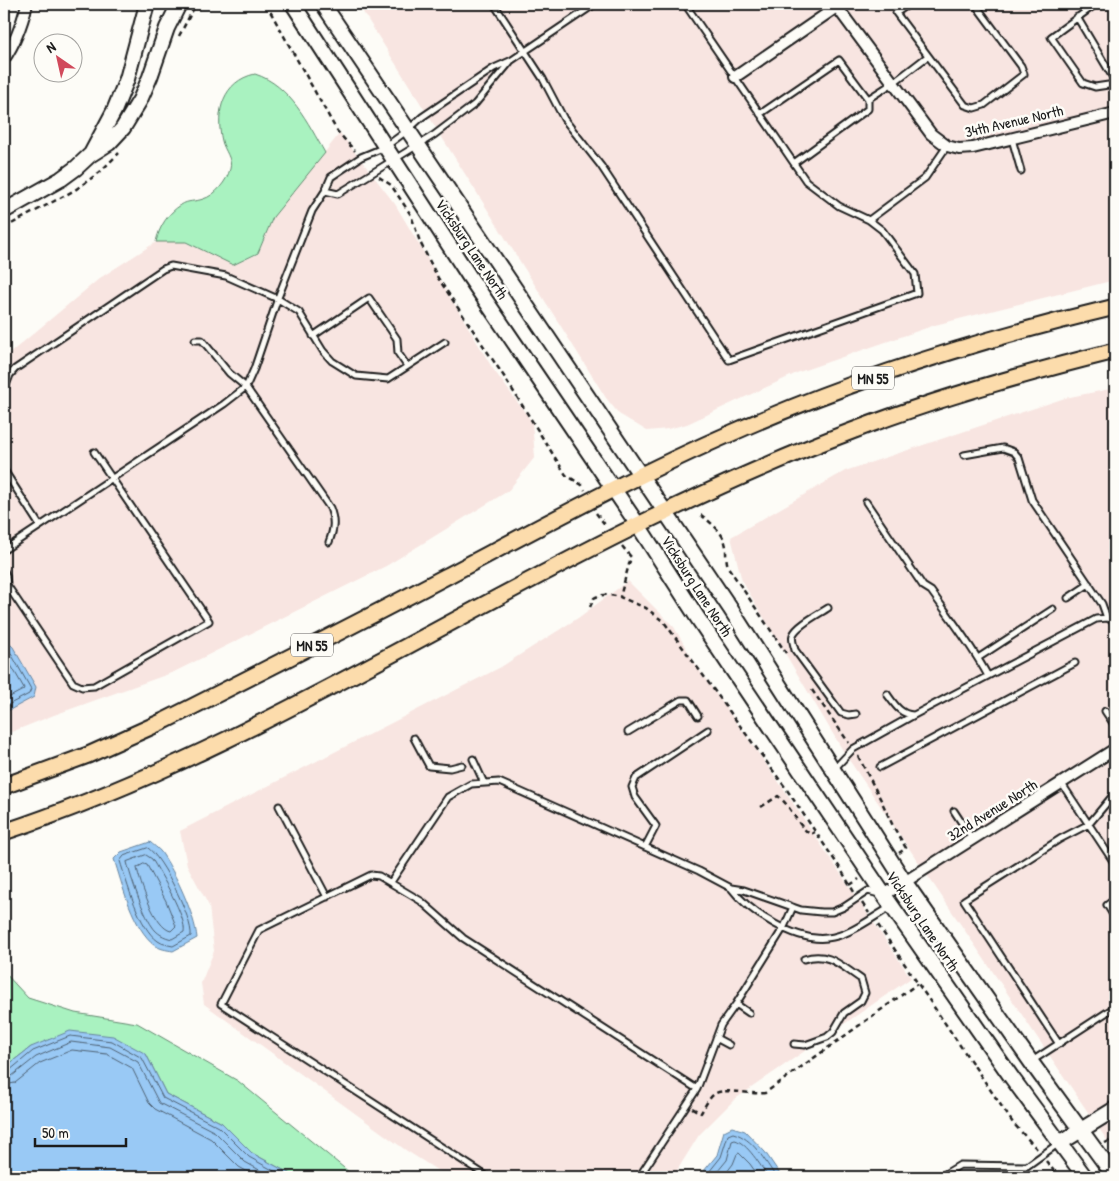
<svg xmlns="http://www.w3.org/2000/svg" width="1119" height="1181" viewBox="0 0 1119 1181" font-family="'Patrick Hand',sans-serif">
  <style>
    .built { fill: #f8e5e1 }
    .green { fill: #a9f2c0; stroke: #62876e }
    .water { fill: #99c9f5; stroke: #67849e }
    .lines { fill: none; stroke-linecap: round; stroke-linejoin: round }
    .shore { stroke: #4e6173; stroke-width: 1 }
    .lane-casing { stroke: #1c1c1c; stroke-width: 9 }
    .street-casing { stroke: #1c1c1c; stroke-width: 14 }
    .secondary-casing { stroke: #1c1c1c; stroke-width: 18 }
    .primary-casing { stroke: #1c1c1c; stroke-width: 19 }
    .path { stroke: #1c1c1c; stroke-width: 2.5; stroke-dasharray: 5 4; stroke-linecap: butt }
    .lane { stroke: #fdfcf7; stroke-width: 5 }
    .street { stroke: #fdfcf7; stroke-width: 10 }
    .secondary { stroke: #fdfcf7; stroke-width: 14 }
    .primary { stroke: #fcdcac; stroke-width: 15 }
    .labels { text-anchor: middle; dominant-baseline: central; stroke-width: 5; stroke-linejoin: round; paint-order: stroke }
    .shield { fill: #fdfcf7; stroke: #605f5e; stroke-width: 1 }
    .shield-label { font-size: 14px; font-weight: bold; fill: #1c1c1c }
    .street-label { font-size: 15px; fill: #1c1c1c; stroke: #fdfcf7 }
  </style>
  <rect width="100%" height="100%" fill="#fdfcf7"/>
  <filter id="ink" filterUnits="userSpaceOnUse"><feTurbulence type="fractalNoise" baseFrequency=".02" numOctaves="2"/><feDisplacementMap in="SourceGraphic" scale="10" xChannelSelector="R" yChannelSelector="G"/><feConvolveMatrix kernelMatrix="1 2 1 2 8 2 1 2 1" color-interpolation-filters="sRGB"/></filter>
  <g filter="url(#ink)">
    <path class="built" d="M 358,4 L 864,4 L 867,7 L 870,4 L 1115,4 L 1115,280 L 935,325 L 799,372 L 687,424 L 668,429 L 647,431 L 619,414 L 606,398 Z
      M 340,133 L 395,204 L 493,369 L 532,422 L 535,457 L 508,491 L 386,566 L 174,672 L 54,715 L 4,735 L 4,358 L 100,278 L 156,242 L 185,242 L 233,265 L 258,254 L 273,217 Z
      M 1115,388 L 1115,1152 L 845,754 L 742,581 L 731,537 L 845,471 L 1065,398 Z
      M 628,581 L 674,627 L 697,667 L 778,781 L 911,978 L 735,1099 L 699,1135 L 673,1177 L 448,1177 L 407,1151 L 204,1004 L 201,983 L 214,951 L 209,906 L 187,865 L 180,831 L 501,667 L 578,618 Z"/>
    <path class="green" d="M 255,74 C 290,85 308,123 325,153 L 273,217 L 258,253 L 233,265 L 186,242 L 156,242 C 159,227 168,213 181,205 C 188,200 195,202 203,199 C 215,196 227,181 230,169 C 233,159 224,150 222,141 C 215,112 223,81 255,74 Z
      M 4,972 L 28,998 L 75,1013 L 137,1023 L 238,1081 L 355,1177 L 296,1177 L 252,1153 L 222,1123 L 166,1094 L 146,1054 L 31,1047 L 4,1068 Z"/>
    <path class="water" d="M 6,640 L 13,647 L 36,687 L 34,697 L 4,713 L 4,641 Z
      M 150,842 C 153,845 158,848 161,852 C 175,872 195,915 197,938 L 173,951 C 167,950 159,949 155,945 C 133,929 122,884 114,859 L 121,852 Z
      M 70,1031 L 113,1036 L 146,1054 L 166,1094 L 222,1123 L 252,1153 L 296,1177 L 4,1177 L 4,1068 L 31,1047 Z
      M 732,1127 L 745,1131 L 765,1152 L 782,1177 L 699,1177 L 717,1155 L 724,1131 Z"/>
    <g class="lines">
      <path class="shore" d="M 4,645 L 9,650 L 31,689 L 29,694 L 4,707
        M 4,653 L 24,688 L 23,690 L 4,700
        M 148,848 C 162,857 193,919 191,936 L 173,946 C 168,945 162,944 158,941 C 139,928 127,883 120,861 L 124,856 Z
        M 146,855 L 152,859 C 160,873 187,918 184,932 L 172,939 C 164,937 157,934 152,926 C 143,913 131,879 127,862 Z
        M 144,864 L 147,865 L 166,901 L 176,926 L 171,931 C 155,928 140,883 137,868 Z
        M 4,1072 L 9,1071 L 33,1051 L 70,1036 L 112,1041 L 142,1058 L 163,1098 L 219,1127 L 249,1157 L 285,1177
        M 4,1078 L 12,1076 L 36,1057 L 71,1042 L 110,1047 L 138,1062 L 159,1103 L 215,1132 L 245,1162 L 272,1177
        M 4,1085 L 15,1083 L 40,1063 L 72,1050 L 107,1054 L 132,1068 L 149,1103 L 155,1109 L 211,1139 L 239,1167 L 257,1177
        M 705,1177 L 721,1157 L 728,1135 L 733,1133 C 753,1138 765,1161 776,1177
        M 713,1177 L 727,1160 L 732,1141 L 735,1140 C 747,1143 761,1166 768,1177
        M 723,1177 L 733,1164 L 737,1154 L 739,1153 L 750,1164 L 759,1177"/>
      <defs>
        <path id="lane" d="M 494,4 L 543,79 L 564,119 L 601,166 L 729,360 L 917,293 L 915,274 L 882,230 L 869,220 L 925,178 L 947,146
          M 685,4 L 806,181 L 839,206 L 869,220
          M 909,4 L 896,13 L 965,105 L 974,108 L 984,105 L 1024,74 L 1021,66 L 975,4
          M 1096,4 L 1051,37 L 1083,83 L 1095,87 L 1115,84
          M 1077,17 L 1115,81
          M 760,114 L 839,60 L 868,99
          M 1012,139 L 1021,171
          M 794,163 L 868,109 L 868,99 L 893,83 L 928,56
          M 325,191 L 338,194 L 434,135 L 475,104 L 510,62
          M 313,336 L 369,298 L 397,339 L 398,353 L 407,366
          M 195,340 L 202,340 L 229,373 L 246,387 L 330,508 C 335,521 334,529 329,542
          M 4,391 L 10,375 L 15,369 L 163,269 L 171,266 L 226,276 L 278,299 L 299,312 L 323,351 L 332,361 L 356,376 L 388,379 L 445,342
          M 964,455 L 1003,448 L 1014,452 L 1019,458 L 1032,500 L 1102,604 L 1107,618
          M 4,470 L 40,526
          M 866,502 L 923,586 L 931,591 C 951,619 972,646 988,676
          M 4,550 L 224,404 L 246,387 L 254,369 L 279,295 L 312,211 L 325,191 L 331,177 L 361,157 L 385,147 L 408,130 L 422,117 L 494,68 L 512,60 L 595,4
          M 4,571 L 6,575 L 7,585 L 73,683 L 82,687 L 94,686 L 209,621 L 94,452
          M 1068,598 L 1089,584
          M 828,608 C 819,614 797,625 793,635 C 791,640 794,645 795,650 L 841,713 L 849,715 L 856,714
          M 978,658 L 1053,609
          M 887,694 C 895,705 900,714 913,715
          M 1105,711 L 1115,726
          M 628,732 L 681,700 L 688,700 L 698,716
          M 414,738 L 429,766 L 450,768 L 462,765
          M 473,759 L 484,783
          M 880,767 L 1075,663
          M 834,769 L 853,749 L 914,715 L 1096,619 L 1107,618 L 1115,622
          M 1062,784 L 1115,864
          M 1109,800 L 1115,808
          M 279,806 L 327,897
          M 954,811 L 973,840
          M 645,847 L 656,826 L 635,797 L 632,787 L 636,778 L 708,730
          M 391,882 L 448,797 L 471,784 L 499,782 L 699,871 L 731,888 L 744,890 L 801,910 L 821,912 L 832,912 L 844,907 L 868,891 L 879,894
          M 731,888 C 749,912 796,942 827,938 C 849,936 870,919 889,908 L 888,905
          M 1115,899 L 1107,905 L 1115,918
          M 736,1004 L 749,1013
          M 716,1038 L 729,1045
          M 794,1044 L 805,1045 L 827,1037 L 833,1032 L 844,1013 L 861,1001 L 865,993 L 861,979 C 841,966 829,951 804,959
          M 1059,1044 L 964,900 L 1060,839 L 1089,824 L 1115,793
          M 1032,1061 L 1115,1007
          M 488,1177 L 221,1004 L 259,930 L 371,875 L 379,876 L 421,901 L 463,938 L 697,1089
          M 639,1177 L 697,1089 L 721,1025 L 736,1004 L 784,927 L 793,907
          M 940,1177 L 960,1165 L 1027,1166 L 1059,1143"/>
        <path id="street" d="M 837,7 L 931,134 L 947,146 L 959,149 L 973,148 L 1115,113
          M 4,59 C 16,42 22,24 27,4
          M 735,77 L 841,4
          M 884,895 L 1115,749"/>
        <path id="secondary" d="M 293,4 L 469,276 L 638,525 L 697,617 L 884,895 L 1012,1078 L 1085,1177
          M 323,4 L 730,608 L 904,881 L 1031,1062 L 1115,1177
          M 91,154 L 114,111 L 127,79 L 147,4
          M 4,211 L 61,179 L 76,168 L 90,155 L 109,143 L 123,128 L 140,100 L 150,77 L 167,28 L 179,4
          M 1060,1143 L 1115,1109"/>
        <path id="primary" d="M 4,786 L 88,755 L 166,720 C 259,673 352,626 445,577 C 540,527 635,475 734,432 C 856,378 985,338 1115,307
          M 4,832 C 228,758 429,627 640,524 C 710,490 780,458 852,431 C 938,398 1026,373 1115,351"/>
      </defs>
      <use href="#lane" class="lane-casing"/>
      <use href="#street" class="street-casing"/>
      <use href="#secondary" class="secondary-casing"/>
      <use href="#primary" class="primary-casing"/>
      <path class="path" d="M 266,4 L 337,131 L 355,151
        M 179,36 L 196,4
        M 379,177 L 391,185 L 411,215 L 420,242 L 438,278 L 505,378 L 566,475 L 582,485 L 585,490
        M 4,228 L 75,190 L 100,172 L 119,153
        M 596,513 L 606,526
        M 701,515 C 711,523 724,532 726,547 C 726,554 726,560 728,567 L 786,653
        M 622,546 L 631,557 L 620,597 L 646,608 L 664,622 L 785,787 L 840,868 L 854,892
        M 590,607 L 594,598 C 603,593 611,595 620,597
        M 812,690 L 849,743
        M 858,756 L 881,800 L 893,826 L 906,848 L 899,853
        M 761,807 L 778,796 C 792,807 796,824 810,834 L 815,832
        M 850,885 L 859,879
        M 862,903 L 869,913
        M 878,925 L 1013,1123 L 1037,1149
        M 692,1108 L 701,1113 C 705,1106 709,1097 716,1093 C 727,1088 751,1095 765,1093 L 917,984
        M 1105,1143 L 1115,1138
        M 1046,1161 L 1054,1171 L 1062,1177"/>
      <use href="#lane" class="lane"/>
      <use href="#street" class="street"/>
      <use href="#secondary" class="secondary"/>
      <use href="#primary" class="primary"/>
    </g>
  </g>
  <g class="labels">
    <g class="shield">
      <rect x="852" y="366.5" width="42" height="23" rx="4"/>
      <rect x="291" y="633.5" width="42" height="23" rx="4"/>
    </g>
    <g class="shield-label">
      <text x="873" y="378">MN 55</text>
      <text x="312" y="645">MN 55</text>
    </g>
    <g class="street-label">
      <text transform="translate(1014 121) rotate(-13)">34th Avenue North</text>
      <text transform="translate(472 249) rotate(56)">Vicksburg Lane North</text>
      <text transform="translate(697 586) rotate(57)">Vicksburg Lane North</text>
      <text transform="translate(992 810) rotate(-32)">32nd Avenue North</text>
      <text transform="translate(923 921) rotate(56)">Vicksburg Lane North</text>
    </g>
  </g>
  <rect width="1119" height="1181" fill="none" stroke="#fdfcf7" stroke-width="20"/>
  <rect x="10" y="10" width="1099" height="1161" fill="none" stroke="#1c1c1c" stroke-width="2" filter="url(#ink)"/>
  <g transform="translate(58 58) rotate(326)"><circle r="24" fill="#fdfcf7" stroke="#a3a29f"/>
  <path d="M0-4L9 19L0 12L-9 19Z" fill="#d1495b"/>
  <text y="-8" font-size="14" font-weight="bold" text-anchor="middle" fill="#1c1c1c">N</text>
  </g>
  <path d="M35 1138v8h91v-8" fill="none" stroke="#1c1c1c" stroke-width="2.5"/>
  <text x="42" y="1138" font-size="15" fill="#1c1c1c" stroke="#fdfcf7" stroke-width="4" paint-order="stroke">50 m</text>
</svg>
